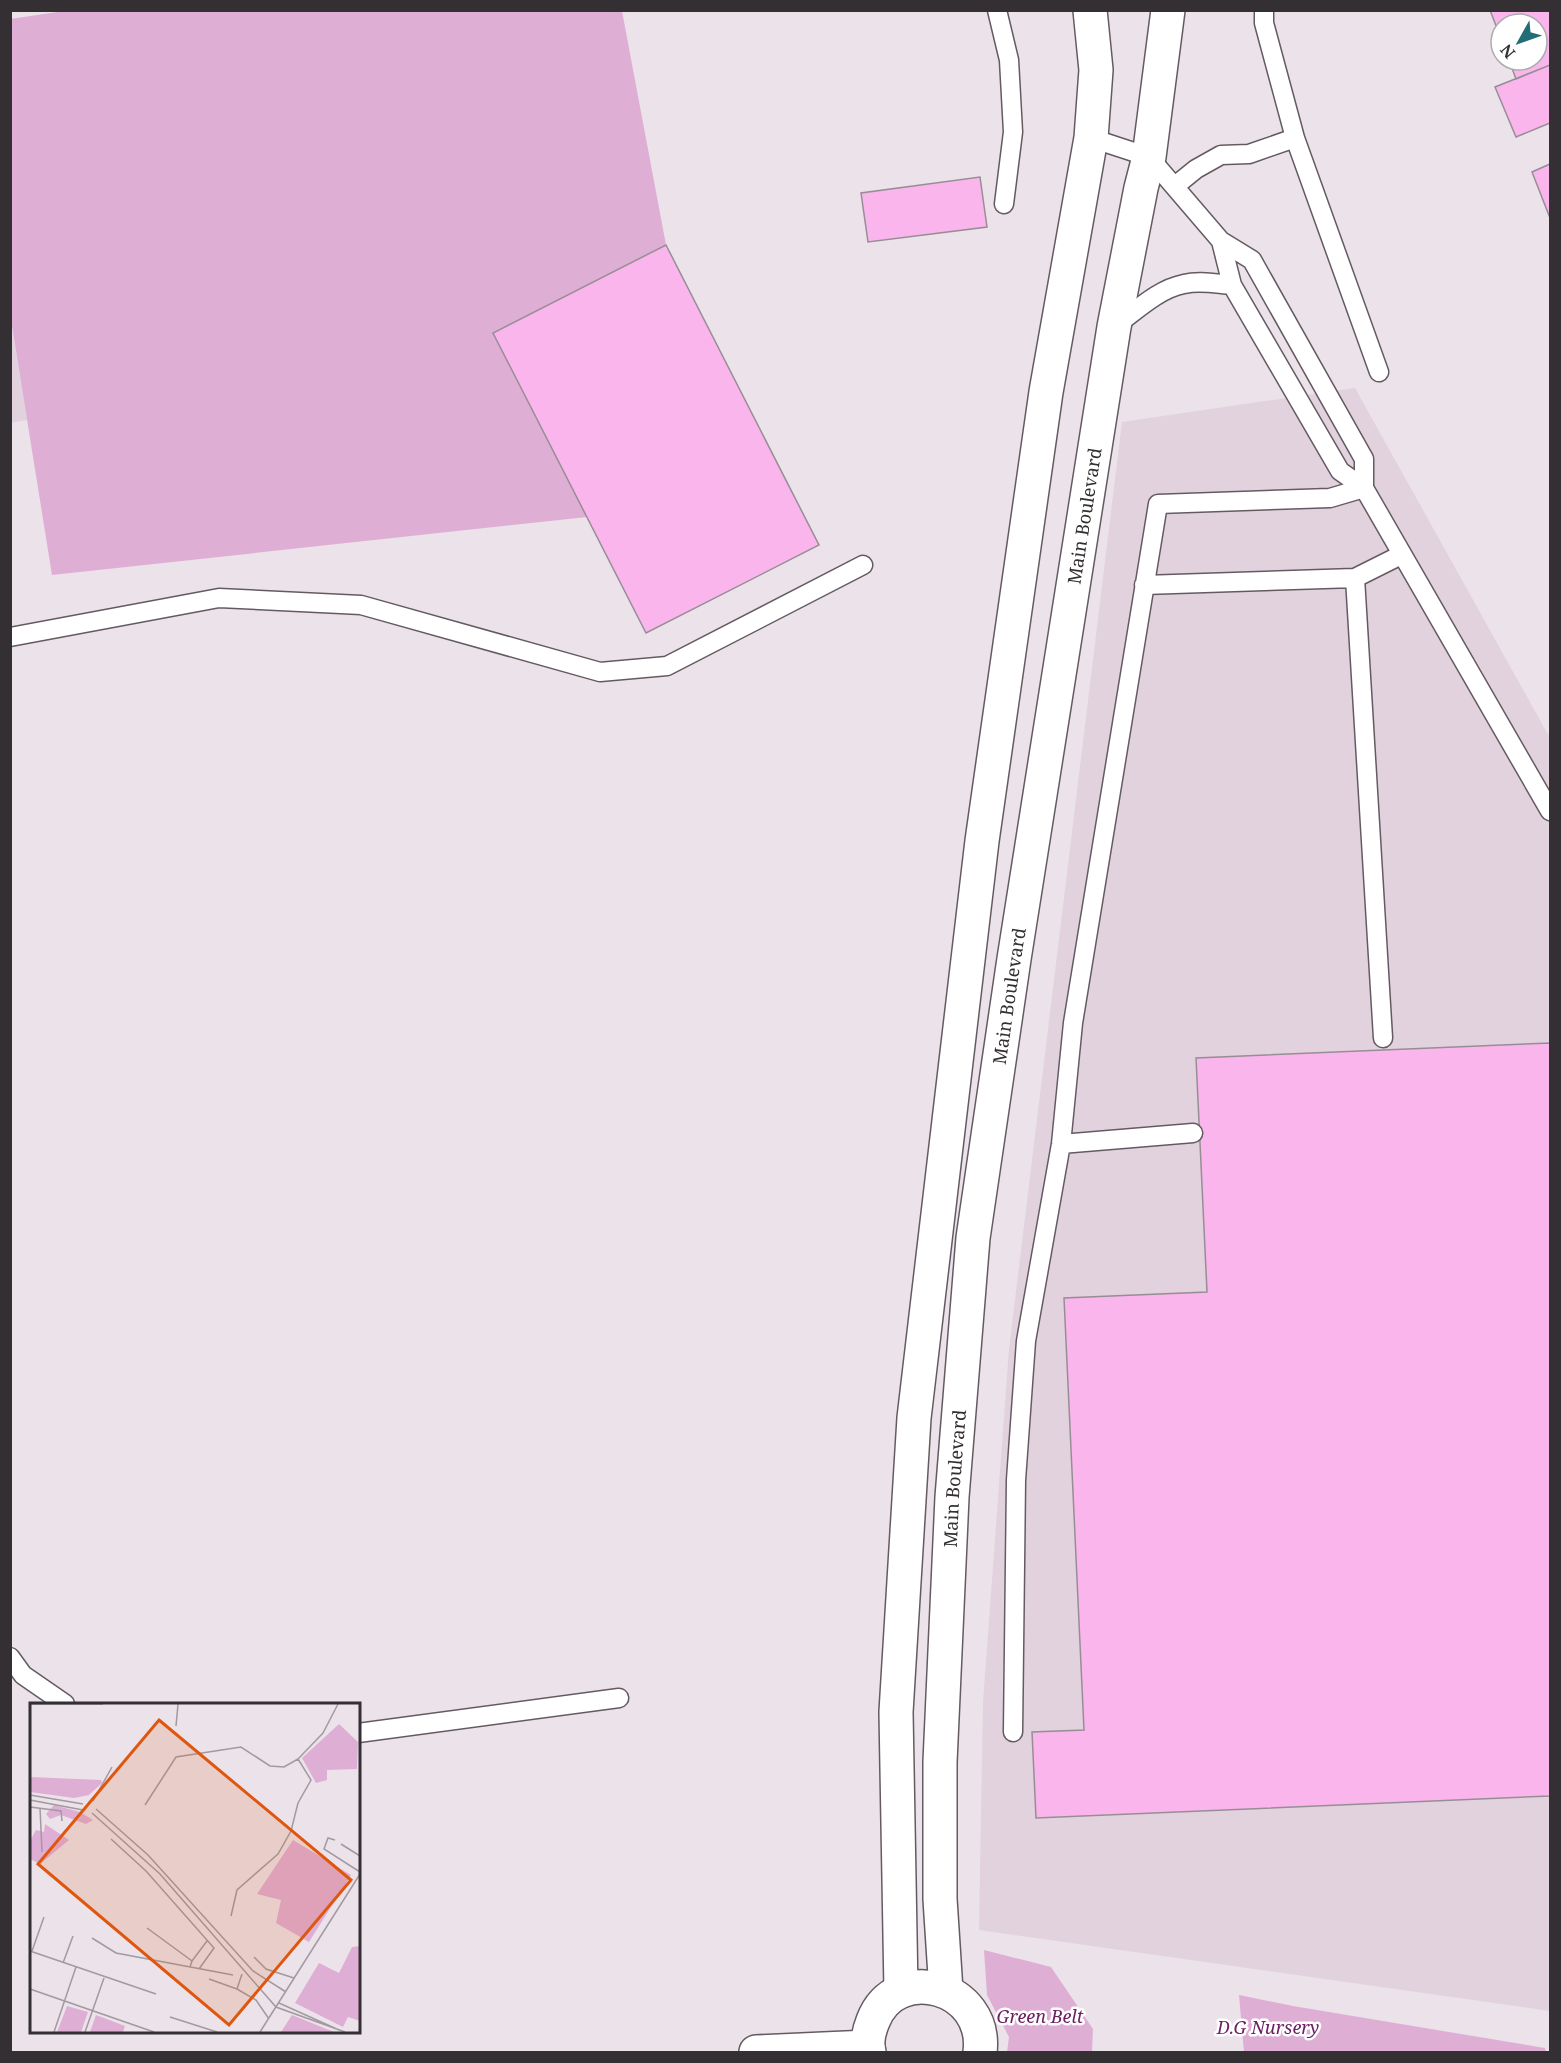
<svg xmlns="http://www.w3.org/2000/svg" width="1561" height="2063" viewBox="0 0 1561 2063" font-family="'Noto Serif',serif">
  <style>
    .built { fill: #e2d2de }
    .green { fill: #dfaed5 }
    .building { fill: #fab5ec; stroke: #978e95; stroke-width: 1.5 }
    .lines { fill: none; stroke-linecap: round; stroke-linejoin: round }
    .service-casing { stroke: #645b62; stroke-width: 21 }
    .minor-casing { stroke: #645b62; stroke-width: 36 }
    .service { stroke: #fff; stroke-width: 18 }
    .minor { stroke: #fff; stroke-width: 33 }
    .labels { text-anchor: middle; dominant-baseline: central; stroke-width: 5; stroke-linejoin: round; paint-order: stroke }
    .street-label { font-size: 18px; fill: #332f32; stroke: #fff }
    .park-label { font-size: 18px; font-style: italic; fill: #6d2063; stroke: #fff }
    .inset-road { fill: none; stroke: #a29aa0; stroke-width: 1.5 }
    .view { fill: #df570e; fill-opacity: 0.15; stroke: #df570e; stroke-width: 3 }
    .inset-edge { fill: none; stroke: #332f32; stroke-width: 3 }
  </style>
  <rect width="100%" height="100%" fill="#ece2e9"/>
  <path class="built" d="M 10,317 L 27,420 L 11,423 L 10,423 Z
    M 1355,388 L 1550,738 L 1550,2011 L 979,1930 L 983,1702 L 1009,1349 L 1122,422 Z"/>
  <path class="green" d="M 71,10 L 622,11 L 666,245 L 493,333 L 587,517 L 52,575 L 11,320 L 10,19 Z
    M 984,1950 L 1051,1967 L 1093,2029 L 1092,2052 L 1007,2052 L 1009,2037 L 987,1995 Z
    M 1239,1995 L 1293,2006 L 1545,2048 L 1546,2052 L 1244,2052 Z"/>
  <path class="building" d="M 1490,10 L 1550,10 L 1550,65 L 1516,79 L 1509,60 L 1537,60 L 1537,24 L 1501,24 L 1501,39 Z
    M 1550,65 L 1550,123 L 1516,137 L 1495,87 Z
    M 1550,164 L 1550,218 L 1532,172 Z
    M 980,177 L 987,227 L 868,242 L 861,193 Z
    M 666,245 L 819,545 L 646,633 L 493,333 Z
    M 1550,1043 L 1550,1796 L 1036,1818 L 1032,1732 L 1084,1730 L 1064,1298 L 1207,1292 L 1196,1058 Z"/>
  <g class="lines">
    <defs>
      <path id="service" d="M 997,10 L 1009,60 L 1013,132 L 1004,204
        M 1264,10 L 1264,23 L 1295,138
        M 1091,138 L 1149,157 L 1221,241 L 1252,260 L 1364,459 L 1364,488
        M 1175,186 L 1196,169 L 1221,155 L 1249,154 L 1295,138 L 1379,372
        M 1221,241 L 1232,285 L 1340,471 L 1364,488 L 1550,811
        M 1115,326 C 1136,311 1158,289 1184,284 C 1200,280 1217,284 1232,285
        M 1144,585 L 1355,578
        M 10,637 L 219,598 L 361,605 L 600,672 L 667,666 L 863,565
        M 1383,1038 L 1355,578 L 1401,555
        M 1061,1144 L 1193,1133
        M 10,1657 L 23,1675 L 65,1704
        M 1013,1732 L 1016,1480 L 1026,1341 L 1061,1144 L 1073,1023 L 1158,504 L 1330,498 L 1364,488
        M 358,1733 L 619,1698"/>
      <g id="minor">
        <path d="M 901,1991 L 896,1712 L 914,1418 L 982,841 L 1046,392 L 1091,138 L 1096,70 L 1090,10"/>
        <path id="s1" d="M 946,1991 L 940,1899 L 940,1762 L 952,1497 L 973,1238 L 1014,959 L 1114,327 L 1141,188 L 1149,157 L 1168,10"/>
        <path d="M 756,2052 L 868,2047"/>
        <path d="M 869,2052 C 866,2042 869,2031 873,2021 C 896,1961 988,1986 980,2052"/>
      </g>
    </defs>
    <use href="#service" class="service-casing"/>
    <use href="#minor" class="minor-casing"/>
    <use href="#service" class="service"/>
    <use href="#minor" class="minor"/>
  </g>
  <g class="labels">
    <g class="street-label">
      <text stroke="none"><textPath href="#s1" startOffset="1485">Main Boulevard</textPath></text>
      <text stroke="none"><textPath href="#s1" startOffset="999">Main Boulevard</textPath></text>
      <text stroke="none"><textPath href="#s1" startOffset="513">Main Boulevard</textPath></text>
    </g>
    <g class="park-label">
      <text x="1040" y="2016">Green Belt</text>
      <text x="1268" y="2027">D.G Nursery</text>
    </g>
  </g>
  <g transform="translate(30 1703)">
    <rect width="330" height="330" fill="#ece2e9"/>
    <path d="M 309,21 L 328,39 L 327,66 L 297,67 L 297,77 L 286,80 L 272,55 ZM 0,74 L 71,77 L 72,80 L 59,92 L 44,95 L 0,89 ZM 24,102 L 50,109 L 63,117 L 56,121 L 31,112 L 20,116 L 16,111 ZM 15,121 L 39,137 L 10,161 L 0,156 L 0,138 L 6,127 L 14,129 ZM 263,137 L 321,172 L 279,239 L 246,220 L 251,197 L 227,191 ZM 330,243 L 330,318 L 318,314 L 313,324 L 265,300 L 289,260 L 309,270 L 322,244 ZM 37,303 L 58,309 L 51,329 L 27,329 ZM 66,312 L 95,323 L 93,329 L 60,329 ZM 262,312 L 304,329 L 251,329 Z" fill="#dfaed5"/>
    <path class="inset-road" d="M 0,1 L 73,1M 146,23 L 148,1M 0,92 L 53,101M 0,97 L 53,107M 63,98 L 82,64M 115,102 L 146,54 L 211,44 L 240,63 L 254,64 L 268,56M 0,104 L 31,108 L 32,118M 10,105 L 12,149M 66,106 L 118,152 L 223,268 L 256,289M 62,110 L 130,171 L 246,304 L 315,329M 81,136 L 116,168 L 184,245 L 169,266M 305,137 L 298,135 L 294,146 L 330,169M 311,141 L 330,153M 201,213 L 207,187 L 248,151 L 261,128 L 268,100 L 281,77 L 268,56 L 293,30 L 308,1M 117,225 L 162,258 L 160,264M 62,235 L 86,250 L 203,272M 0,248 L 126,291M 2,248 L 14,214M 224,254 L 236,266 L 264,275M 162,258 L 177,238M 33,260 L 43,233M 179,276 L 207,286 L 212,271M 0,286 L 124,329M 207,286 L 226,297 L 239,316M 249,300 L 309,327M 140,314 L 187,329M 24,329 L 46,264M 55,329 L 74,275M 230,329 L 330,171"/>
    <path class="view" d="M 129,17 L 321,177 L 199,322 L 8,161 Z"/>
    <rect width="330" height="330" class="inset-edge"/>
  </g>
  <rect width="1561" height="2063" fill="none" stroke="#332f32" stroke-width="24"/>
  <g transform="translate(1519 42) rotate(230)"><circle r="28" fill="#ffffff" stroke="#adacad" stroke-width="1.5"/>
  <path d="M0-4.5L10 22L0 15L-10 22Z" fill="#236d76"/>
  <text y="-9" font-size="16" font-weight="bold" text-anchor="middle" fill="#332f32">N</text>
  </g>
</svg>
